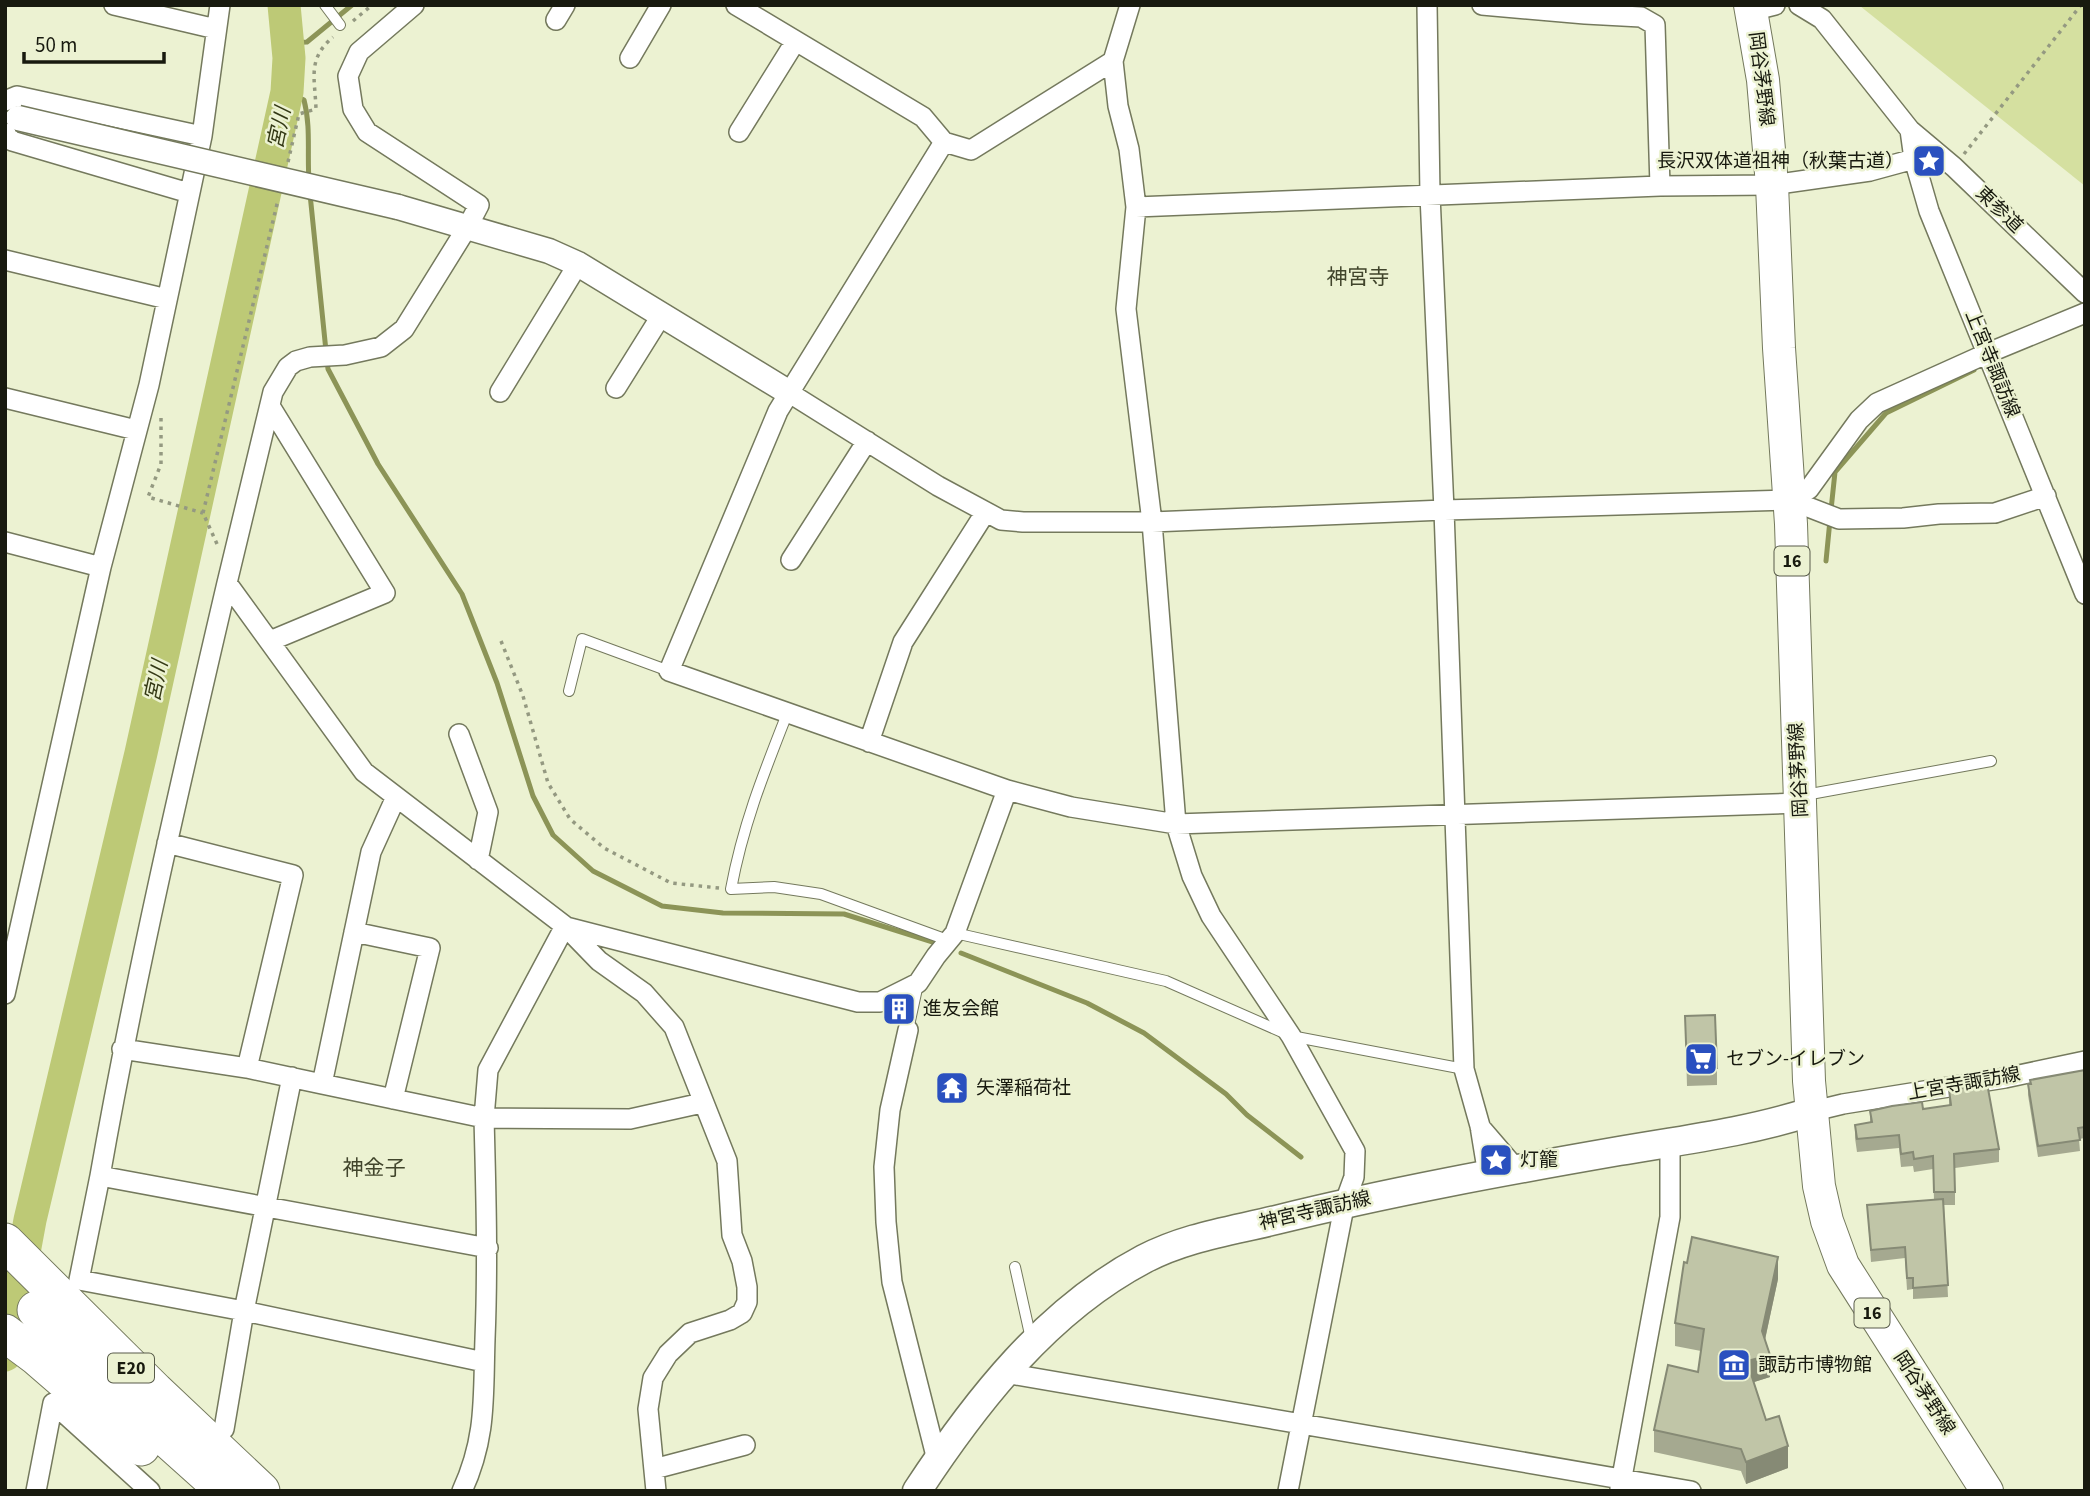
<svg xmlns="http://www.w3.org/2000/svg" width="2090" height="1496" viewBox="0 0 2090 1496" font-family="'Source Sans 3','Noto Sans JP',sans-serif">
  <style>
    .green { fill: #d5e0a0 }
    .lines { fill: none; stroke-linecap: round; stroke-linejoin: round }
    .stream { stroke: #8c9457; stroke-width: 5 }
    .river { stroke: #bdc976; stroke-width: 33 }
    .service-casing { stroke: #74795d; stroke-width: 12 }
    .minor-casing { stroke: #74795d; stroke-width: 22 }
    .tertiary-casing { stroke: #74795d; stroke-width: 27 }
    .secondary-casing { stroke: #74795d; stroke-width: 31 }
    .primary-casing { stroke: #74795d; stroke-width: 34 }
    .motorway-casing { stroke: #74795d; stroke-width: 39 }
    .path { stroke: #949981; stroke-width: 3.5; stroke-dasharray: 3.5 5; stroke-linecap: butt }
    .service { stroke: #fff; stroke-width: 10 }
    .minor { stroke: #fff; stroke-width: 19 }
    .tertiary { stroke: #fff; stroke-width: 24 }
    .secondary { stroke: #fff; stroke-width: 28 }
    .primary { stroke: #fff; stroke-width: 32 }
    .motorway { stroke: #fff; stroke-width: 37 }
    .tertiary-bridge-casing { stroke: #74795d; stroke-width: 27; stroke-linecap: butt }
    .tertiary-bridge { stroke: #fff; stroke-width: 24 }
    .wall { fill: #a5a990 }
    .shaded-wall { fill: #868a75 }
    .building { fill: #c0c5a7; stroke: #868a75; stroke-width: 2 }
    .labels { text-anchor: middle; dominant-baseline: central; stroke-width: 5; stroke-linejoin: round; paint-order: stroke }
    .shield { fill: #ecf2d2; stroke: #585b4a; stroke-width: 2 }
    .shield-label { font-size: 18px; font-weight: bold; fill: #181a0f }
    .street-label { font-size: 19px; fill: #181a0f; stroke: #ecf2d2 }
    .poi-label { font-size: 19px; fill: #181a0f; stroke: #ecf2d2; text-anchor: start }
    .water-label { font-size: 21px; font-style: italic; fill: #343915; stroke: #ecf2d2 }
    .neighbourhood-label { font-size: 21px; fill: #41452c; stroke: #ecf2d2 }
  </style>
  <rect width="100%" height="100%" fill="#ecf2d2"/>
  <path class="green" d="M 1859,5 L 2085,5 L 2085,186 L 1860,6 Z"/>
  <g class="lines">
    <path class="stream" d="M 288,43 L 307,42 L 352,5
      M 287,92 L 304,100 C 311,127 307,153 309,181
      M 310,194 L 326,351
      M 327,361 L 328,369 L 378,464 L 462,594 L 497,683 L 533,796 L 553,835 L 593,871 L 662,906 L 723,913 L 844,914 L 936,943
      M 1831,510 L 1835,472 L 1886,413 L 1974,370
      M 1826,561 L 1830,520
      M 961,953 L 1087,1003 L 1144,1033 L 1226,1094 L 1247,1115 L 1301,1157"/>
    <path class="river" d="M 5,1355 L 30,1220 L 141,753 L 287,92 L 289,58 L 284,5"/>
    <defs>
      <path id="service" d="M 325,5 L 340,25
        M 569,691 L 582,639 L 669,671
        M 787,714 C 763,775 743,825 731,889 L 774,887 L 821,894 L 950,941
        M 1805,795 L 1991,761
        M 955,933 L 1166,981 L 1291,1036 L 1464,1069
        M 908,1030 L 918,984
        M 1015,1267 L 1031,1339"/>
      <path id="minor" d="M 114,5 L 216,29
        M 414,5 L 359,52 L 348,76 L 353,109 L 367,132 L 479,205 L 468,226 L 404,329 L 381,347 L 345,355 L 310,357 L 296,361 L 288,367 L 273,392 L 227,583 L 364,772 L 565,926 L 599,961 L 644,993 L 674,1027 L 727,1161 L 732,1235 L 742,1261 L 747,1287 L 747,1302 L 742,1313 L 730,1320 L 690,1333 L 668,1354 L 653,1378 L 648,1409 L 656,1491
        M 736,5 L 923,117 L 944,142 L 971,150 L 1113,61
        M 1130,5 L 1113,61 L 1118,106 L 1129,149 L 1136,207 L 1126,309 L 1152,522 L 1176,824 L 1192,876 L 1211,916 L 1291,1036 L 1355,1151 L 1354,1177 L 1345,1202 L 1288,1491
        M 1427,5 L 1430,195 L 1444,510 L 1464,1069 L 1480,1126 L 1488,1175
        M 1482,5 L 1585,14 L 1586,5
        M 1799,5 L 1822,19 L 1910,130 L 1954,167 L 2085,293
        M 1751,11 L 1775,5
        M 1585,14 L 1641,17 L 1655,25 L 1660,186
        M 556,20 L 565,5
        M 630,58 L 661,5
        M 5,101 L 17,96 L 202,136
        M 1910,130 L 1914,159 L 1929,211 L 2085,594
        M 739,132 L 795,42
        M 5,133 L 12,141 L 189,193
        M 944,142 L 778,411 L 669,671 L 1007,790 L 1071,807 L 1176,824 L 1801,803
        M 1136,207 L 1660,186 L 1772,185 L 1870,171 L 1914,159
        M 5,260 L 167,299
        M 616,388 L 661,316
        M 500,392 L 578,264
        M 788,392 L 938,486 L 1001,520 L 1023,522 L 1152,522 L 1444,510 L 1790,500 L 1839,519 L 1903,518 L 1939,514 L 1995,513 L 2046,496
        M 5,398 L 136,430
        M 1790,500 L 1809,489 L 1859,420 L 1877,403 L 1988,353 L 2085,313
        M 5,542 L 101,567
        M 791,560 L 867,441
        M 227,583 C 181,780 135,977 100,1176 L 488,1248
        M 270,641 L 385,593 L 270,406
        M 459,734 L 488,812 L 478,860
        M 869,742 L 903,642 L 985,513
        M 167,843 L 293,875 L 247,1068
        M 566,927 L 858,1002 L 880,1002 L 918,983 L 936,956 L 955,933 L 1007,790
        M 354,932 L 430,948 L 393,1099
        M 5,994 L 101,567 L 149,385 L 202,136 L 220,5
        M 908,1030 L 890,1110 L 884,1167 L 886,1222 L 892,1282 L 937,1460
        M 122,1049 L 247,1068 L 322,1084 L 371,852 L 396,797
        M 322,1084 L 484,1118 L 488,1070 L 565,926
        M 1810,1112 L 1843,1104 L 2005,1078 L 2085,1061
        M 1480,1127 L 1517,1170
        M 100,1176 L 79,1280 L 244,1311 L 292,1077
        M 1005,1373 L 1691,1491
        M 224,1429 L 244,1311 L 484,1362
        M 654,1469 L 745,1445
        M 1620,1488 L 1670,1217 L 1670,1144
        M 36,1491 L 53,1403 L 150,1491
        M 462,1491 C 487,1437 483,1396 485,1339 C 488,1264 486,1192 484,1118 L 630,1119 L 702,1103"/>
      <path id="tertiary" d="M 398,207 L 549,251 L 578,264 L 788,392"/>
      <path id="secondary" d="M 917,1491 C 976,1401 1047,1310 1144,1259 C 1186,1237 1231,1231 1276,1220 C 1389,1192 1504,1171 1619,1151 C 1683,1140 1748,1132 1810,1112"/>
      <path id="primary" d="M 1750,5 L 1763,80 L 1772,185 L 1779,348 L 1791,524 L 1809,1081 L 1819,1186 L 1827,1221 L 1843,1265 L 1987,1491"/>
      <path id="motorway" d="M 5,1242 L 155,1391 L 261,1491
        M 36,1310 L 136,1411 L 222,1488
        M 5,1333 L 37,1357 L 141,1447"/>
    </defs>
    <use href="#service" class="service-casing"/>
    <use href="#minor" class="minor-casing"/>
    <use href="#tertiary" class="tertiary-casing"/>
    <use href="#secondary" class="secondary-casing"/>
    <use href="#primary" class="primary-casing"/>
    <use href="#motorway" class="motorway-casing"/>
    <path class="path" d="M 353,21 L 372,5
      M 1964,154 L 2081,5
      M 288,162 L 299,114 L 316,109 C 315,78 307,59 333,37
      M 161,418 L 161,464 L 148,497 L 203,513
      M 217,544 L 203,513 L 278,200
      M 501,641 L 523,696 L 548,783 L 570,819 L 604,848 L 671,883 L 719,888"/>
    <use href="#service" class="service"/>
    <use href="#minor" class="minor"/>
    <use href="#tertiary" class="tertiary"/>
    <use href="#secondary" class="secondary"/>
    <use href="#primary" class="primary"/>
    <use href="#motorway" class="motorway"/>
    <defs>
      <path id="tertiary-bridge" d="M 18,118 L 398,207"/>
    </defs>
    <use href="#tertiary-bridge" class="tertiary-bridge-casing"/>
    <use href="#tertiary-bridge" class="tertiary-bridge"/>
  </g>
  <path class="wall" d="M 906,1003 L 903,1018 L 889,1015 L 889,1009 Z
    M 1685,1016 L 1717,1068 L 1717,1085 L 1687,1086 Z
    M 2085,1070 L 2085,1138 L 2079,1139 L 2080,1151 L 2038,1157 L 2028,1095 L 2028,1084 L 2030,1084 L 2030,1080 Z
    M 1949,1090 L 1999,1149 L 1999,1162 L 1955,1168 L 1955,1205 L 1944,1205 L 1948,1297 L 1913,1299 L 1913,1289 L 1907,1290 L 1905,1258 L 1871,1262 L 1867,1205 L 1934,1200 L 1933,1169 L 1914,1172 L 1913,1166 L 1901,1167 L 1899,1148 L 1857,1152 L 1855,1138 L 1855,1125 L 1870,1122 L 1870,1111 L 1923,1109 L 1949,1105 Z
    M 1778,1279 L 1765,1340 L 1770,1377 L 1754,1382 L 1766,1420 L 1788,1468 L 1746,1484 L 1741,1471 L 1654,1452 L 1654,1430 L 1698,1372 L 1701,1351 L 1675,1346 L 1675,1323 Z"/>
  <path class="shaded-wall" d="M 1778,1257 L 1778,1279 L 1762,1353 L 1762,1331 Z
    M 1770,1355 L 1770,1377 L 1751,1383 L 1751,1360 Z
    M 1788,1446 L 1788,1468 L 1746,1484 L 1746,1462 Z"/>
  <path class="building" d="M 906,997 L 903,1013 L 889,1009 L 890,1005 Z
    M 1715,1015 L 1717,1068 L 1687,1069 L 1685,1016 Z
    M 2085,1070 L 2085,1127 L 2078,1128 L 2080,1140 L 2038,1146 L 2028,1084 L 2031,1084 L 2030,1080 Z
    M 1987,1083 L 1999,1149 L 1954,1154 L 1955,1192 L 1934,1192 L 1933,1156 L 1914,1159 L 1913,1152 L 1901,1154 L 1899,1135 L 1857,1139 L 1855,1125 L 1872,1122 L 1870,1111 L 1892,1106 L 1922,1102 L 1923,1109 L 1951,1105 L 1949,1090 Z
    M 1943,1199 L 1948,1285 L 1913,1288 L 1913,1278 L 1907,1278 L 1905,1247 L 1871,1250 L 1867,1205 Z
    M 1692,1237 L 1778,1257 L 1762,1331 L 1770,1355 L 1751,1360 L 1752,1377 L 1766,1420 L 1779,1416 L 1788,1446 L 1746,1462 L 1741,1449 L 1654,1430 L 1668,1365 L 1698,1372 L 1704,1329 L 1675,1323 L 1684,1262 L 1687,1263 Z"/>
  <defs>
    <symbol id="sight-square" viewBox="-11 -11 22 22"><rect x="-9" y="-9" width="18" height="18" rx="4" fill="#2a50bf" stroke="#ecf2d2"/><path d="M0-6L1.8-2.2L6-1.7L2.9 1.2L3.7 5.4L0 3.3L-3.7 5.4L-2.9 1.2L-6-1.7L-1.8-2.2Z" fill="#fff"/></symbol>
    <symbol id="building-square" viewBox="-11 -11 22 22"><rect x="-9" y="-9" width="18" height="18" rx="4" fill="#2a50bf" stroke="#ecf2d2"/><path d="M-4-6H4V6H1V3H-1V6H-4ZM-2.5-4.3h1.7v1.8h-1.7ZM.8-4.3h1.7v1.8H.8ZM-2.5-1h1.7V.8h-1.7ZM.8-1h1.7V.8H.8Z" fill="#fff"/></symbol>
    <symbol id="supermarket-square" viewBox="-11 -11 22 22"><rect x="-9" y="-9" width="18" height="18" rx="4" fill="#2a50bf" stroke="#ecf2d2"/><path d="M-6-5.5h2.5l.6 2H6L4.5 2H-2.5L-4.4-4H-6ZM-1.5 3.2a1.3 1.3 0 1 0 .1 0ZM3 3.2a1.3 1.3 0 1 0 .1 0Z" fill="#fff"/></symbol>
    <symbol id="temple-square" viewBox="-11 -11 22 22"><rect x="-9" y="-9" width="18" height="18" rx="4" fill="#2a50bf" stroke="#ecf2d2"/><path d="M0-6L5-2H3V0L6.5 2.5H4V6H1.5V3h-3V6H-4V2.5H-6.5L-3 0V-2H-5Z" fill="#fff"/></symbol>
    <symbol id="museum-square" viewBox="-11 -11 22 22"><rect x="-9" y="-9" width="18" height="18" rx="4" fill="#2a50bf" stroke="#ecf2d2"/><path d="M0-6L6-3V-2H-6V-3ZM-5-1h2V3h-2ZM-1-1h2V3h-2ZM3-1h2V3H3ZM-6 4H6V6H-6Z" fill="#fff"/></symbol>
  </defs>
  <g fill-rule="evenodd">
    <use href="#sight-square" x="1910" y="142" width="38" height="38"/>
    <use href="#building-square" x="880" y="990" width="38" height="38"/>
    <use href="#supermarket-square" x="1682" y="1040" width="38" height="38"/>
    <use href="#temple-square" x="933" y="1069" width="38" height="38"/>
    <use href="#sight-square" x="1477" y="1141" width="38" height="38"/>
    <use href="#museum-square" x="1715" y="1346" width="38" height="38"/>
  </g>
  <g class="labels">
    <g class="shield">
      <rect x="1774.5" y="546.5" width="35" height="29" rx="5"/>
      <rect x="1854.5" y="1298.5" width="35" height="29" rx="5"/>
      <rect x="108" y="1353.5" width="46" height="29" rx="5"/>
    </g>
    <g class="shield-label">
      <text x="1792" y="561">16</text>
      <text x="1872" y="1313">16</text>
      <text x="131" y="1368">E20</text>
    </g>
    <g class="street-label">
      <text transform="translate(1761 79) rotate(83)">岡谷茅野線</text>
      <text transform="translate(1999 210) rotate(44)">東参道</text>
      <text transform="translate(1992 364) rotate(68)">上宮寺諏訪線</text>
      <text transform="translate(1799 770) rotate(-93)">岡谷茅野線</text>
      <text transform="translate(1964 1084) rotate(-10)">上宮寺諏訪線</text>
      <text transform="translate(1315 1211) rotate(-13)">神宮寺諏訪線</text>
      <text transform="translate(1924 1393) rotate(57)">岡谷茅野線</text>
    </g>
    <g class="poi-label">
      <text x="1904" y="161" text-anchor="end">長沢双体道祖神（秋葉古道）</text>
      <text x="923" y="1009">進友会館</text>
      <text x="1726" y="1059">セブン-イレブン</text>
      <text x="976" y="1088">矢澤稲荷社</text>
      <text x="1520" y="1160">灯籠</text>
      <text x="1758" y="1365">諏訪市博物館</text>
    </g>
    <g class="water-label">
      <text transform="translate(279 128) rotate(-78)">宮川</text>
      <text transform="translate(156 681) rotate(-78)">宮川</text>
    </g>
    <g class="neighbourhood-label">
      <text x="1358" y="277">神宮寺</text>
      <text x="374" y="1168">神金子</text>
    </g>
  </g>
  <rect width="2090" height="1496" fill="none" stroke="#181a0f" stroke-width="14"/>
  <path d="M24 52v10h140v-10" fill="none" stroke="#181a0f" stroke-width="3.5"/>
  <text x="35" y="52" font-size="21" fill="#181a0f" stroke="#ecf2d2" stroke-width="5" paint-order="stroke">50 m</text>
</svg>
